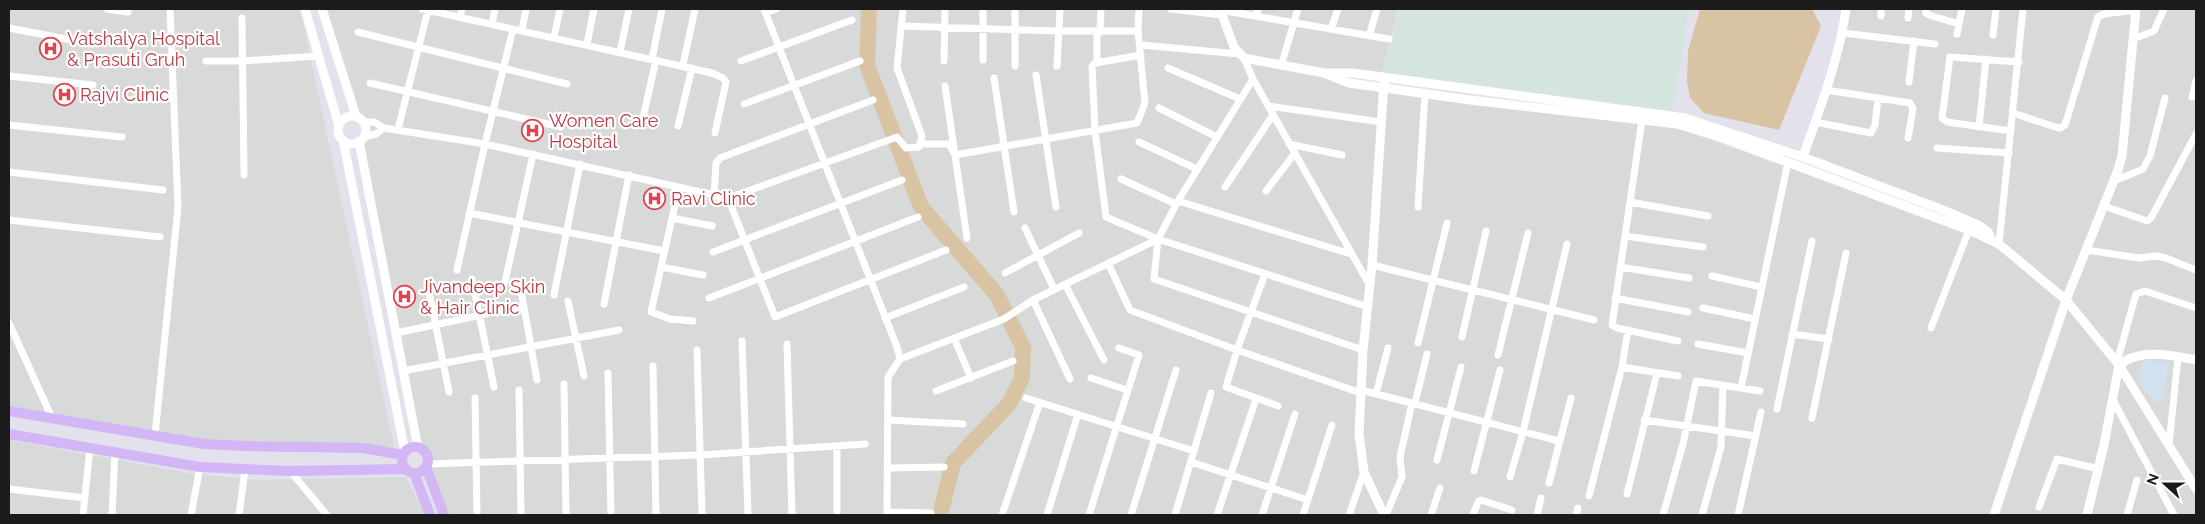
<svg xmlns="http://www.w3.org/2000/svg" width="2205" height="524" viewBox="0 0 2205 524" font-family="Raleway,sans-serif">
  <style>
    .residential { fill: #d8d9d9 }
    .commercial { fill: #d1e1ed }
    .industrial { fill: #d3e5de }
    .water { fill: #d8c4a3 }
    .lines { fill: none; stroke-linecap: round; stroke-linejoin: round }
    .river { stroke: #d8c4a3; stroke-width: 16 }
    .minor { stroke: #fff; stroke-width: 7 }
    .tertiary { stroke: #fff; stroke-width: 9 }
    .secondary { stroke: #d2b6f5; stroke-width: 10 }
    .labels { text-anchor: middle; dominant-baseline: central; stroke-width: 4.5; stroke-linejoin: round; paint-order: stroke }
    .health-label { font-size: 18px; fill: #be3a42; stroke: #fff; text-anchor: start }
  </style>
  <rect width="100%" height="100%" fill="#e2e1ec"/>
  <path class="residential" d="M 9,9 L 300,9 L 394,448 L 204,443 L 9,410 Z
    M 327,9 L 1217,9 L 1233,49 L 1238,58 L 1242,61 L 1324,76 L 1339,84 L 1379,90 L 1369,275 L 1356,433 L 1381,515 L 445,515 L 428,455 L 422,447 L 362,142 L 367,132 L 368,125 L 358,115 Z
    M 1219,9 L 1398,9 L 1381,76 L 1323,72 L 1242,55 Z
    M 1848,9 L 2134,9 L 2119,155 L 2065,295 L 1994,237 L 1806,154 Z
    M 2137,9 L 2196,9 L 2196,357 L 2174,354 L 2119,364 L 2067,299 L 2115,182 Z
    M 1387,92 L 1676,128 L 1787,167 L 1991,243 L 2060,300 L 2115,367 L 2100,441 L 2082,515 L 1388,515 L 1368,472 L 1363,434 L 1365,350 Z
    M 2149,357 L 2196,362 L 2196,484 L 2123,366 L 2128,362 Z
    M 2121,373 L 2196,494 L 2196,515 L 2090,515 Z
    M 9,440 L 188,473 L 257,480 L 406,477 L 425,515 L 9,515 Z"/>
  <path class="commercial" d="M 2143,360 L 2169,363 L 2163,401 L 2155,403 L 2138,383 Z"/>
  <path class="industrial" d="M 1400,9 L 1689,9 L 1673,110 L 1383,73 Z"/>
  <path class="water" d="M 1700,9 L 1812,9 L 1821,26 L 1779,130 L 1704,113 L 1690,98 L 1687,81 L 1688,51 Z"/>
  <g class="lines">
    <path class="river" d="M 869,9 L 867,65 L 921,207 L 997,295 L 1023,347 L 1022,378 L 1009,404 L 953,463 L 940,515"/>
    <path class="minor" d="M 107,9 L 128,12
      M 422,9 L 712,73 L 723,78 L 726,82 L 715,133
      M 764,9 L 897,347 L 900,359 L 888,377 L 887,515
      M 1015,9 L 1015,66
      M 1171,9 L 1222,15
      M 1926,9 L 1926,13 L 1929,15 L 1959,24
      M 1220,10 L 1389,39
      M 765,13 L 776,9
      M 1255,16 L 1258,9
      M 1881,16 L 1881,9
      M 460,17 L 462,9
      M 242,18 L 244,175
      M 1908,18 L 1909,9
      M 492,24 L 495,9
      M 901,26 L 1059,31 L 1138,31
      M 9,28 L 92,44
      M 1331,29 L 1338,9
      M 522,30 L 526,9
      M 358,32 L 567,84
      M 1097,32 L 1097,63
      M 1100,32 L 1101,9
      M 1843,33 L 1935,44
      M 1957,34 L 1962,9
      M 1993,35 L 1996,9
      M 1369,36 L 1377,9
      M 554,37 L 560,9
      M 2133,39 L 2154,31 L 2164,9
      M 587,44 L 594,9
      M 1141,45 L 1239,54
      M 620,52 L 629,9
      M 1141,55 L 1095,63 L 1092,66 L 1095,131 L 1106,217 L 1158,239 L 1368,307
      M 1244,58 L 1253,79 L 1370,286
      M 652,59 L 662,9
      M 983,60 L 983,9
      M 206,61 L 242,61 L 318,56
      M 741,61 L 852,20
      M 944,61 L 945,9
      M 683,65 L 695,9
      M 1057,66 L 1060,9
      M 1281,66 L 1298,9
      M 1168,68 L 1240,99
      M 1036,75 L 1056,207
      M 9,76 L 93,85
      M 994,78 L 1014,212
      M 1909,82 L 1914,41
      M 370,83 L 561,127
      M 945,86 L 967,238
      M 1826,90 L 1910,103 L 1913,109 L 1908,138
      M 2192,97 L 2196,81
      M 130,100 L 174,97
      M 744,104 L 860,61
      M 1268,106 L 1381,122
      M 1159,108 L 1217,137
      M 2013,113 L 2055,127 L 2060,128 L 2065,125 L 2098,17 L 2104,14 L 2136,10
      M 643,118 L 656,60
      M 1642,120 L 1612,325 L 1617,328 L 1678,341
      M 363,122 L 374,122 L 384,128 L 376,134 L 364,137
      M 1815,122 L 1871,133 L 1875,125 L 1878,98
      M 9,125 L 122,137
      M 678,126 L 692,68
      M 1979,127 L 1986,59
      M 384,128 L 485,144 L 714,195 L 723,200 L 897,137 L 906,148 L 919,147 L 922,136 L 897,68 L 903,9
      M 398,129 L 428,10
      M 2011,131 L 1947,122 L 1942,118 L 1950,57 L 2019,62
      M 1139,142 L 1197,169
      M 921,144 L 949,144 L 955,155 L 1137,123 L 1145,103 L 1138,31 L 1139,9
      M 1289,144 L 1342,155
      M 1937,148 L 2009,153
      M 9,172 L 163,190
      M 1121,179 L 1176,204
      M 2114,181 L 2143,169 L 2150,156 L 2165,98
      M 679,187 L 651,312 L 670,319 L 693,321
      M 1225,187 L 1273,115
      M 1266,191 L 1295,153
      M 714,195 L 716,163 L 720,158 L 873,100
      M 728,198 L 775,317 L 946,250
      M 1178,201 L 1351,254
      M 1630,202 L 1708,216
      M 2104,206 L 2147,221 L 2151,218 L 2196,134
      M 1418,207 L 1425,94
      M 469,213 L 664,251
      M 672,218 L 712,226
      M 9,220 L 160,237
      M 1025,228 L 1054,289
      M 1625,236 L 1703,247
      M 1158,239 L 1154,279 L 1363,350
      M 1999,244 L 2023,9
      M 2086,250 L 2139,258 L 2156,256 L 2166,258 L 2196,270
      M 713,252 L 902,180
      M 1108,263 L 1130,310 L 1237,350 L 1361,393
      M 1372,265 L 1594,320
      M 661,267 L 703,275
      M 1620,267 L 1689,278
      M 457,270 L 485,144 L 513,29
      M 1005,273 L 1079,233
      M 1265,274 L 1237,350 L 1226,387 L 1278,406
      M 1712,276 L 1761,287
      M 472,279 L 494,387
      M 427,282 L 449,392
      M 505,282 L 533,154
      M 1065,284 L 1104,360
      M 521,291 L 537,380
      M 554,295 L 580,164
      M 709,298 L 918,217
      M 1615,298 L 1688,312
      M 1033,300 L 1070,379
      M 568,301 L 584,376
      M 604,304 L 629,175
      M 1703,308 L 1755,319
      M 885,318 L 964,287
      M 9,323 L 52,418
      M 1931,328 L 1969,230
      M 396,333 L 524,306
      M 1792,334 L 1829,339
      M 1462,337 L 1486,231
      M 954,338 L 971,378
      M 742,341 L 748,515
      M 1418,343 L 1447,223
      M 787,344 L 792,515
      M 1698,344 L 1748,353
      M 697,350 L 702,515
      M 1498,355 L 1528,233
      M 900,359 L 1004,319 L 1033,300 L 1158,239 L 1178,201 L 1253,79
      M 2117,362 L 2136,294 L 2145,291 L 2196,308
      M 653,366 L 656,515
      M 1622,367 L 1678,376
      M 403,371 L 619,330
      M 608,373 L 611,515
      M 1091,378 L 1127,390
      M 564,384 L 566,515
      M 1741,388 L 1788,162
      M 519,390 L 521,515
      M 1361,390 L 1559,441
      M 936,391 L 1013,361
      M 1376,394 L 1388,348
      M 475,398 L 477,515
      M 1026,398 L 1194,451
      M 2113,400 L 2174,515
      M 1415,403 L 1427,354
      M 1777,409 L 1812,241
      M 1812,418 L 1846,253
      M 888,420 L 963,424
      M 1644,420 L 1756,436
      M 155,435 L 178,207 L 170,9
      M 2169,445 L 2178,357
      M 1437,460 L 1461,367
      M 1191,462 L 1308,500
      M 427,464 L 700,455 L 865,444
      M 888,468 L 944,467
      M 290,471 L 327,515
      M 1474,471 L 1500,370
      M 1510,477 L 1523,432 L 1567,244
      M 1549,483 L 1571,398
      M 9,489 L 85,498
      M 1627,494 L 1657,373
      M 1589,496 L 1622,367 L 1628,330
      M 2039,507 L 2057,459 L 2099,469
      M 887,512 L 931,513
      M 83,515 L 90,448
      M 112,515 L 115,452
      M 191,515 L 200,467
      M 239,515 L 245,470
      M 837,515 L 837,447
      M 1002,515 L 1040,402
      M 1047,515 L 1078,414
      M 1089,515 L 1139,355 L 1119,348
      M 1131,515 L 1176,370
      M 1175,515 L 1211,393
      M 1217,515 L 1256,399
      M 1262,515 L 1295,414
      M 1303,515 L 1332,425
      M 1349,515 L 1364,472
      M 1386,515 L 1402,477 L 1400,457 L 1412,403
      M 1431,515 L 1440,488
      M 1473,515 L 1478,502 L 1481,500 L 1512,510
      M 1537,515 L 1541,498
      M 1576,515 L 1578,508
      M 1663,515 L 1683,444 L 1696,381 L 1760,391
      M 1702,515 L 1721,447 L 1723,385
      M 1738,515 L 1761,412
      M 2127,515 L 2137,480"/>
    <path class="tertiary" d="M 305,9 L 339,126
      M 322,9 L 356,116
      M 1220,9 L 1234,47 L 1244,58 L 1324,73 L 1353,73 L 1685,118 L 1803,157 L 1943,210 L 1980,226 L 1988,232 L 1992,240
      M 1324,73 L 1349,83 L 1470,100 L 1677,124 L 1720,137 L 1969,230 L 1999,244 L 2066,300 L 2119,365 L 2196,489
      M338 130a14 14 0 1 1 28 0a14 14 0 1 1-28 0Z
      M 343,140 L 405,452
      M 359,141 L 418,448
      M 1803,157 C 1820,108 1839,60 1846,9
      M 1384,515 L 1364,472 L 1359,434 L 1363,350 L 1372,265 L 1384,82
      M 1994,515 L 2066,300 L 2118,170 L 2122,156 L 2136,9
      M 2087,515 L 2104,445 L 2119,365 C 2140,348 2171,355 2196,360"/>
    <path class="secondary" d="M 9,411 L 204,444 L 246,446 L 363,448 L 403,455
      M 9,434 L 200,467 L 290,471 L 405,469
      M402 460a13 13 0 1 1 26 0a13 13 0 1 1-26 0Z
      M 426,467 L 444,515
      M 414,473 L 430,515"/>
  </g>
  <defs>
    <symbol id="hospital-ring" viewBox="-11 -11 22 22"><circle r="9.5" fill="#fff" stroke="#e0444e" stroke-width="1.5"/><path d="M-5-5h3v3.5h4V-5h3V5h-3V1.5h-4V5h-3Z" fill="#e0444e"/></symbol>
  </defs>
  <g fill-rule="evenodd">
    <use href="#hospital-ring" x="38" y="36" width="25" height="25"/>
    <use href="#hospital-ring" x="52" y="82" width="25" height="25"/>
    <use href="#hospital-ring" x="520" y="118" width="25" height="25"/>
    <use href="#hospital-ring" x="642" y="186" width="25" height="25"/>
    <use href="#hospital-ring" x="392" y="284" width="25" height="25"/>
  </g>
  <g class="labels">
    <g class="health-label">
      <text x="67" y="38">Vatshalya Hospital<tspan x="67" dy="21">&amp; Prasuti Gruh</tspan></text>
      <text x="80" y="94">Rajvi Clinic</text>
      <text x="549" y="120">Women Care<tspan x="549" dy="21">Hospital</tspan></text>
      <text x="671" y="198">Ravi Clinic</text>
      <text x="420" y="286">Jivandeep Skin<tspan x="420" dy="21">&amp; Hair Clinic</tspan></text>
    </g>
  </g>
  <rect width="2205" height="524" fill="none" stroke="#1b1b1b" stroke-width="20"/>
  <g transform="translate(2165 484) rotate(291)" stroke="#ffffff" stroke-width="4" paint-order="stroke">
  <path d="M0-4L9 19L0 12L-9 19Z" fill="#1b1b1b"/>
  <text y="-8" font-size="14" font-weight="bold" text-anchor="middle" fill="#1b1b1b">N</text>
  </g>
</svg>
